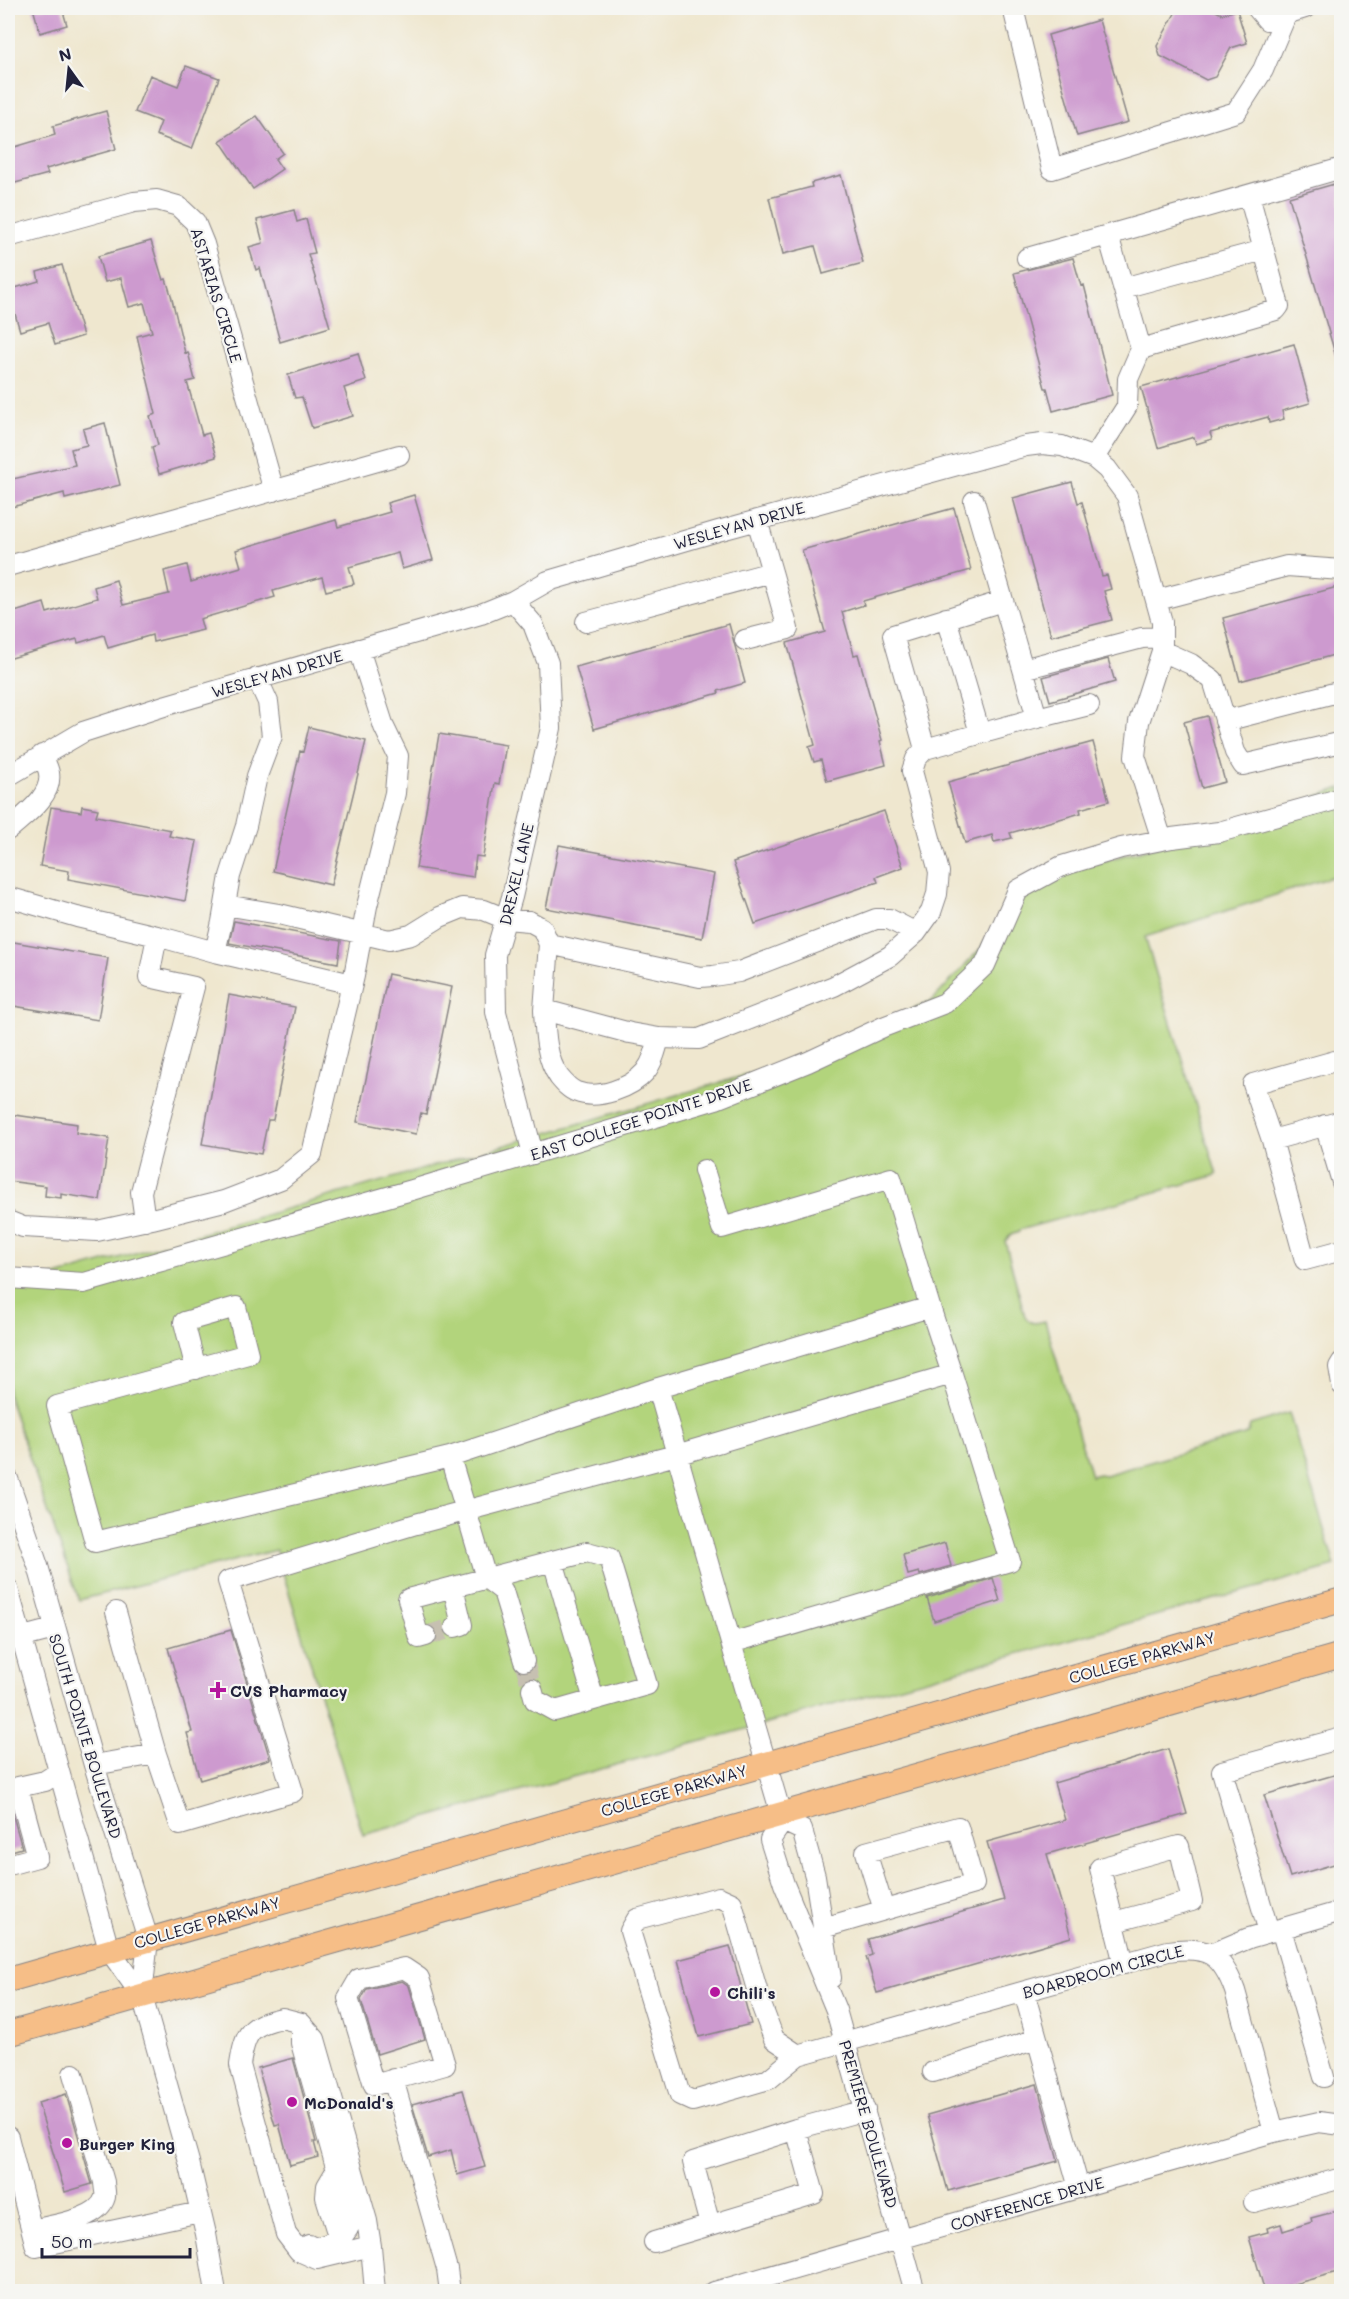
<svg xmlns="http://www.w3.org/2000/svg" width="1349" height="2299" viewBox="0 0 1349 2299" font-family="Mali,sans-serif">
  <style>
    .green { fill: #b2d47c; stroke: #6a7b5c; stroke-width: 1.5 }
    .building { fill: #cd9acf }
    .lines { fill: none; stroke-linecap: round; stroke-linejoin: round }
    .minor-tunnel { stroke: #c6c0b1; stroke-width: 20; stroke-dasharray: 20 10; stroke-linecap: butt }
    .minor-casing { stroke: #888485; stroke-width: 22 }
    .major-casing { stroke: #888485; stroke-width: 26 }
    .minor { stroke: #fff; stroke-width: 20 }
    .major { stroke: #f6be87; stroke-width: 24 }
    .poi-dot { fill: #b5179e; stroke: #f6f6f2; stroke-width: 2 }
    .labels { text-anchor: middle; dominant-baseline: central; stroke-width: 4.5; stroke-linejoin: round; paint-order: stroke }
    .street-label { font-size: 16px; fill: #22223b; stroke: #f6f6f2 }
    .poi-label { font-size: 16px; font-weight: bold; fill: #22223b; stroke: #f6f6f2; text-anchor: start }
  </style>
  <rect width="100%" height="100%" fill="#f6f6f2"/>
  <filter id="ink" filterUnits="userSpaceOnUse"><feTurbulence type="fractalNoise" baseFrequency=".0167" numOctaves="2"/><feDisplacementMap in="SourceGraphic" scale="12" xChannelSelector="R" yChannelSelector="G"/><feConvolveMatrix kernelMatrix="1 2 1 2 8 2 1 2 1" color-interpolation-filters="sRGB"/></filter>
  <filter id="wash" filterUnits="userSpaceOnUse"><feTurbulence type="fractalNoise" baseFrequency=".008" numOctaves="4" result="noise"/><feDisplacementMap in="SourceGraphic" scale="24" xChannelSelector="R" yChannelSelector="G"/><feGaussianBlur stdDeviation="1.35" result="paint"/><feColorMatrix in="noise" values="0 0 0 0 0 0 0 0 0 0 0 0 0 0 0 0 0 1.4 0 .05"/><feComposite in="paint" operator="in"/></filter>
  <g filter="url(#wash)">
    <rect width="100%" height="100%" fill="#efe7cf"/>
    <path class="green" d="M 1341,788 L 1341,874 L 1145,937 L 1217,1175 L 1019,1230 L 1019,1232 L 1011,1235 L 1005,1241 L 1025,1317 C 1031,1325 1036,1323 1045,1321 L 1091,1476 L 1099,1474 L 1105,1475 L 1244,1435 L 1248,1432 L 1250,1425 L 1289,1413 L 1335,1566 L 363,1835 L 276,1550 L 79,1600 L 8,1396 L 8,1290 L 804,1058 L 932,1001 L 981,948 L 1027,882 L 1230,826 Z"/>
    <g id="blocks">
      <path class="building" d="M 33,8 L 62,8 L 67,25 L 40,33 Z
        M 1178,8 L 1209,8 L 1222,14 L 1237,10 L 1247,43 L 1231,48 L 1215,77 L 1206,80 L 1160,56 L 1157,46 Z
        M 1099,20 L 1128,122 L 1077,136 L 1048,35 Z
        M 186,66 L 219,78 L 192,149 L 156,135 L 161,122 L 135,112 L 150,75 L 178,86 Z
        M 106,111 L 116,149 L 46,169 L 48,174 L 8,185 L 8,149 L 55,135 L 53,126 Z
        M 257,116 L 283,153 L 275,159 L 282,169 L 253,189 L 220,141 Z
        M 841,175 L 863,263 L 823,274 L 815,246 L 783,254 L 769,198 L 812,187 L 811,183 Z
        M 1341,182 L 1341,359 L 1337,360 L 1289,197 Z
        M 294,210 L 297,222 L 306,219 L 315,253 L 308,254 L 330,327 L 280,342 L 260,268 L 256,270 L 249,247 L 263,243 L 257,220 Z
        M 151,241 L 163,280 L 166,279 L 171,295 L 185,353 L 188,352 L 195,380 L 187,382 L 202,435 L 209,433 L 216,457 L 159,474 L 152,447 L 158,445 L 150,416 L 156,414 L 137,336 L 152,332 L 144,303 L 129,307 L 121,278 L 105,282 L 98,256 Z
        M 1073,258 L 1081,286 L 1084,285 L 1112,395 L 1053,411 L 1047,388 L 1045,388 L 1014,273 Z
        M 62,265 L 83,336 L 55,345 L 48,323 L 20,331 L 8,290 L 39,281 L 37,272 Z
        M 1294,344 L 1310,403 L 1282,411 L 1284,419 L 1269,423 L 1268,417 L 1210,433 L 1212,439 L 1196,444 L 1194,437 L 1158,448 L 1141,387 Z
        M 358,353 L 366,381 L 344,388 L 353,416 L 312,428 L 302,397 L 295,398 L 288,375 Z
        M 105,423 L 120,485 L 65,499 L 64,493 L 8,508 L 8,480 L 75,465 L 71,449 L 87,445 L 83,429 Z
        M 1072,482 L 1078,503 L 1082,502 L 1102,576 L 1107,575 L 1111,589 L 1104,591 L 1112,620 L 1051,636 L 1013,498 Z
        M 414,495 L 433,560 L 402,569 L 398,553 L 349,567 L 354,584 L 326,591 L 322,577 L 273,591 L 275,597 L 200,619 L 203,630 L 153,642 L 152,635 L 108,648 L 104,635 L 78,643 L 77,639 L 8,659 L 8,614 L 44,603 L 47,613 L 97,598 L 94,587 L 116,580 L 123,605 L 169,594 L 164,571 L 187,565 L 191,582 L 241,567 L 236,550 L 336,520 L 338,527 L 390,512 L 387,503 Z
        M 954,508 L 971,570 L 863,601 L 864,605 L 842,612 L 854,655 L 858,654 L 882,740 L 880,741 L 886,765 L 827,781 L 821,760 L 814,762 L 809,747 L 815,745 L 787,643 L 825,632 L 802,550 Z
        M 1341,586 L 1341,653 L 1240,681 L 1223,618 Z
        M 729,624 L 745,683 L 718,691 L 719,693 L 594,729 L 576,667 Z
        M 1108,659 L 1115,682 L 1050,701 L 1043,677 Z
        M 1207,716 L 1225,782 L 1202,788 L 1184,722 Z
        M 309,727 L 366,741 L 331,885 L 273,871 L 300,751 L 303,752 Z
        M 439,734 L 506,745 L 499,784 L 495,783 L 483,857 L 476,856 L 473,877 L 416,868 Z
        M 1093,742 L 1109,801 L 1080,809 L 1081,813 L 1010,833 L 1012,838 L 994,842 L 992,835 L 965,843 L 948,782 Z
        M 82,806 L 98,809 L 96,816 L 171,830 L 169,836 L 197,841 L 185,901 L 68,879 L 69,871 L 40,866 L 51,807 L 81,812 Z
        M 884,811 L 903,867 L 876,877 L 878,882 L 755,924 L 733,862 Z
        M 559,845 L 714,874 L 702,938 L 546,908 Z
        M 234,921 L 341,941 L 338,963 L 229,943 Z
        M 8,941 L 108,958 L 98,1020 L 8,1005 Z
        M 388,974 L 452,987 L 426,1114 L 421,1113 L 416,1134 L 357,1122 Z
        M 229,995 L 295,1007 L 273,1120 L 268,1120 L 261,1154 L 202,1144 Z
        M 8,1114 L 77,1124 L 76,1133 L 109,1138 L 100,1200 L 61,1194 L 61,1198 L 45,1196 L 46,1186 L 8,1181 Z
        M 945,1543 L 951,1566 L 920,1575 L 919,1572 L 908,1575 L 903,1555 Z
        M 993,1578 L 1000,1601 L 934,1621 L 927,1598 Z
        M 231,1630 L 270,1759 L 200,1780 L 187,1733 L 192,1732 L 168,1648 Z
        M 1168,1749 L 1187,1814 L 1047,1854 L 1071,1937 L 877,1993 L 866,1957 L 872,1955 L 868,1939 L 1004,1900 L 987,1842 L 1065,1820 L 1054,1783 Z
        M 1341,1773 L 1341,1862 L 1290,1877 L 1264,1795 Z
        M 8,1798 L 22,1848 L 8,1852 Z
        M 730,1946 L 751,2024 L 699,2037 L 678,1960 Z
        M 402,1981 L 409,1986 L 425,2039 L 377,2054 L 361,2000 L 367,1989 Z
        M 293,2058 L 316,2142 L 314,2142 L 318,2157 L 290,2165 L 279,2124 L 275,2125 L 258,2068 Z
        M 1037,2084 L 1058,2161 L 948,2191 L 927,2115 Z
        M 463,2090 L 485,2167 L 457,2175 L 451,2150 L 428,2157 L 412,2104 Z
        M 66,2094 L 92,2184 L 65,2192 L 38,2103 Z
        M 1341,2210 L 1341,2271 L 1265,2292 L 1249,2237 L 1268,2232 L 1267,2228 L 1281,2224 L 1283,2231 L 1312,2222 L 1311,2218 Z"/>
    </g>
  </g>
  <g filter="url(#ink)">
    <use href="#blocks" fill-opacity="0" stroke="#888485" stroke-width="1.5"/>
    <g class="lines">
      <path class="minor-tunnel" d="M 426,1636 L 455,1627
        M 524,1661 L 532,1689"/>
      <defs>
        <path id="minor" d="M 1013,8 L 1052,169 L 1236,112 L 1263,70 L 1287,13
          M 1257,8 L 1267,20 L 1305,8
          M 1108,235 L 1342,168
          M 8,237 L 134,202 L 157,200 L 178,206 L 195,222 L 204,244 L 274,491
          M 1027,258 L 1108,235 L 1141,349 L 1128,379 L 1127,406 L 1094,458
          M 1123,288 L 1264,250
          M 1141,349 L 1276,310 L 1279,306 L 1249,195
          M 974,501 L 1023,669 L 1142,638 L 1162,637
          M 8,566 L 399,455
          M 1157,600 L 1287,566 L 1342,570
          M 513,601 L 533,624 L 548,663 L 551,728 L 512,897 L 495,955 L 496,1012 L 533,1154
          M 946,618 L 980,733
          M 586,622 L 772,572 L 757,520
          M 745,640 L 788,629 L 772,572
          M 1162,651 L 1191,664 L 1213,680 L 1235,752 L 1243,765 L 1342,742
          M 1023,669 L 1037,718 L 1089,705
          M 1225,721 L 1342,691
          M 925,749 L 893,635 L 1003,601
          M 8,776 L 83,732 L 167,705 L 481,614 L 513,601 L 548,581 L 718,531 L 1026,446 L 1042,444 L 1062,446 L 1094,458 L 1107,469 L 1127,496 L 1162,622 L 1162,651 L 1139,722 L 1135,756 L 1162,840
          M 8,830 C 23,816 53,797 49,773 C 48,767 44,760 42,755
          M 8,897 L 77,917 L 157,936 L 149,977 L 194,987 L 141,1192 L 145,1221
          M 225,905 L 279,914 L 389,940 L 411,935 L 440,917 L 462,908 L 484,910 L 506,919 L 529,921 L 542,928 L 549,944 L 544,1010 L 630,1033 L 659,1038 L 699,1039 L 834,986 L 890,956 L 916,933 L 931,912 L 937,894 L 939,872 L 912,771 L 916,759 L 925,749 L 1037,718
          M 157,936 L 215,952 L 352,984
          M 549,944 L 700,977 L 713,976 L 739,972 L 876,919 L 889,919 L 916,933
          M 215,952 L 222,922 L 230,876 L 246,826 L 257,776 L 272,736 L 268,702 L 257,678
          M 544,1010 C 545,1032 546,1059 559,1077 C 564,1083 570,1090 577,1092 C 598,1100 631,1088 645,1072 C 653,1062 656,1050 659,1038
          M 1342,1121 L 1272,1140 L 1305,1260 L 1342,1250
          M 1325,1125 L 1342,1182
          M 1272,1140 L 1253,1084 L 1342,1059
          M 8,1221 L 23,1227 L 97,1231 L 152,1219 L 224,1201 L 281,1179 L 312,1154 L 354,976 L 367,906 L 395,793 L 398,756 L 384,727 L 359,649
          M 8,1278 L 84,1283 L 412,1190 L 716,1099 L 808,1062 L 883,1027 L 945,1003 L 985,965 L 1018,890 L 1062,866 L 1121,848 L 1172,838 L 1219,832 L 1342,798
          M 930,1307 L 952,1374
          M 1342,1362 L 1339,1367 L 1342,1385
          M 196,1369 L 184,1322 L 236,1307 L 248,1354 L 57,1406 L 95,1542 L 450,1457 L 658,1388
          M 450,1457 L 486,1578 L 503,1591 L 524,1661
          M 8,1479 L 38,1566 L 94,1765 L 148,1939 L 142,1996
          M 553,1561 L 594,1700
          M 453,1587 L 462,1625 L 455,1627
          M 8,1589 L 109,1950 L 142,1996 L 189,2162 L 206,2234 L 216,2292
          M 116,1612 L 156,1754 L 180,1825 L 293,1792 L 228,1581 L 416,1524 L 676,1455 L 952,1374 L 1010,1561 L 731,1643 L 658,1388 L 930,1307 L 891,1178 L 722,1228 L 704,1170
          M 426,1636 L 419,1638 L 408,1599 L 587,1552 L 609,1558 L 647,1685 L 555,1711 L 535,1700 L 532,1689
          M 8,1641 L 54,1629
          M 731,1643 L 783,1821 L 802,1830 L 815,1876 L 831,1978
          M 94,1765 L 156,1754
          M 783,1821 L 770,1840 L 784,1884 L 836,2010 L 915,2292
          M 8,1865 L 37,1857 L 18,1787 L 45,1781 L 59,1772
          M 1114,1922 L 1192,1901 L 1179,1846 L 1100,1868 L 1124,1964
          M 823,1928 L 974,1884 L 958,1827 L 866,1852 L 884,1910
          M 1281,1929 L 1324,2077
          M 1269,1932 L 1222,1771 L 1342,1738
          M 1211,1954 L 1249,1938 L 1342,1911
          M 404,1968 L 419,1978 L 445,2065 L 374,2085 L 348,1998 L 359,1979 Z
          M 1024,1992 L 1079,2188
          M 282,2018 L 301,2023 L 315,2039 L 367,2221 L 371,2246 L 317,2259 L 299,2251 L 286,2234 L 240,2065 C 245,2032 250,2025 282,2018 Z
          M 301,2023 L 301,2043 L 351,2220 C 348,2238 328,2245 313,2248 L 309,2245
          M 798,2055 L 769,2079 L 693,2101 L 680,2095 L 630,1931 L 637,1919 L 719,1897 L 732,1903 L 762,2007 L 774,2039 L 798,2055 L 1168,1951 C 1207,1945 1222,1954 1235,1991 L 1274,2132
          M 933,2072 L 1037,2039
          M 393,2079 L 447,2269 L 450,2292
          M 8,2137 L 36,2247 L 200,2212
          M 337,2169 L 327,2186 L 326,2197 L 339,2239
          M 1254,2202 L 1342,2178
          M 710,2225 L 693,2162 L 796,2129 L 865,2110
          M 32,2230 C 52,2225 99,2220 105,2197 C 106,2193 104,2187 104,2182 L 73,2074
          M 654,2242 L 814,2194 L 796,2129
          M 371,2246 L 375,2292
          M 714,2292 L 1274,2132 L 1319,2122 L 1342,2125"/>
        <path id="major" d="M 8,1980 L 1342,1600
          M 8,2034 L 1342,1655"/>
      </defs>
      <use href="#minor" class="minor-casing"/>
      <use href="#major" class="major-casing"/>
      <use href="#minor" class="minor"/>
      <use href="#major" class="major"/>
    </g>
  </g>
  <g class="poi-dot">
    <path d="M215 1681h6v6h6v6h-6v6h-6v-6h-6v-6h6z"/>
    <circle cx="715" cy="1992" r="6"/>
    <circle cx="292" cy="2102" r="6"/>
    <circle cx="67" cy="2143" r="6"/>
  </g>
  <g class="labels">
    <g class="street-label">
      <text transform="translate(217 295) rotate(73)">ASTARIAS CIRCLE</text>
      <text transform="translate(739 525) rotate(-16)">WESLEYAN DRIVE</text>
      <text transform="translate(277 673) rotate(-16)">WESLEYAN DRIVE</text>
      <text transform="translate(516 874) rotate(-77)">DREXEL LANE</text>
      <text transform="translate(641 1119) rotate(-18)">EAST COLLEGE POINTE DRIVE</text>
      <text transform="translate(1142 1657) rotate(-16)">COLLEGE PARKWAY</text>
      <text transform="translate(86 1736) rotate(73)">SOUTH POINTE BOULEVARD</text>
      <text transform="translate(674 1790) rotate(-16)">COLLEGE PARKWAY</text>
      <text transform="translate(207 1922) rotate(-16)">COLLEGE PARKWAY</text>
      <text transform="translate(1103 1971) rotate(-15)">BOARDROOM CIRCLE</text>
      <text transform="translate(869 2124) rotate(74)">PREMIERE BOULEVARD</text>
      <text transform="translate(1027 2203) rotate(-16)">CONFERENCE DRIVE</text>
    </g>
    <g class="poi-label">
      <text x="230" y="1690">CVS Pharmacy</text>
      <text x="727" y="1992">Chili's</text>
      <text x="304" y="2102">McDonald's</text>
      <text x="79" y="2143">Burger King</text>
    </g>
  </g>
  <rect width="1349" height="2299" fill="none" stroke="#f6f6f2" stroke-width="30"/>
  <g transform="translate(69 69) rotate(345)" stroke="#f6f6f2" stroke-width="4.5" paint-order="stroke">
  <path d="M0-4.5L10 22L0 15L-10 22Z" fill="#22223b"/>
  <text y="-9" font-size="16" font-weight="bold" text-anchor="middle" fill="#22223b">N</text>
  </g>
  <path d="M42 2248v9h148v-9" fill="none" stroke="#22223b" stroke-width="3"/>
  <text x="51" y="2248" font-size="18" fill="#22223b" stroke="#f6f6f2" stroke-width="4.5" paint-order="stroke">50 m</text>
</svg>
